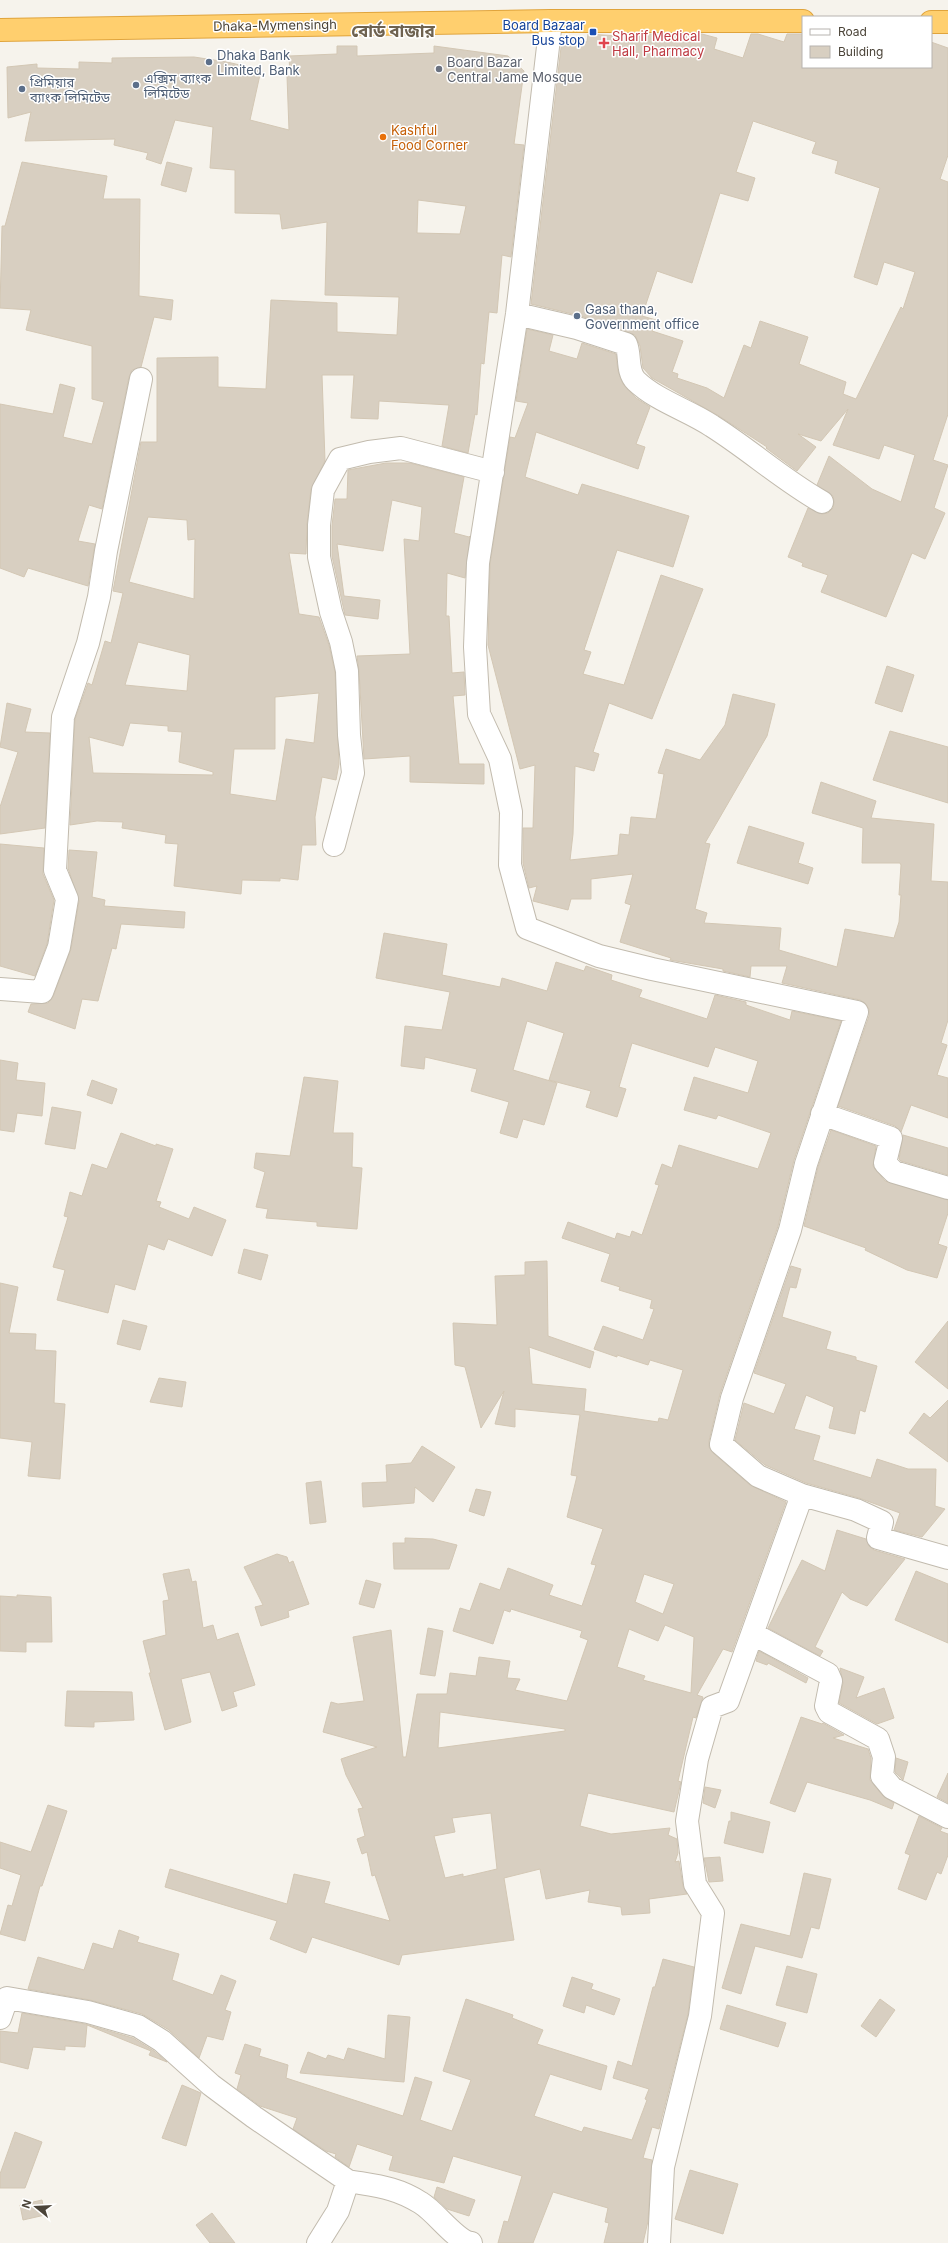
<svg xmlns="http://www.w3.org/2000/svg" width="948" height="2243" viewBox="0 0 948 2243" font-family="Inter,'Noto Sans Bengali',sans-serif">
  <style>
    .building { fill: #d8cfc1; stroke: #d3c7b4; fill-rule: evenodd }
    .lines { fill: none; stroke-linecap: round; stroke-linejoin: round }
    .minor-casing { stroke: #c2bbae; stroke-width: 24 }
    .highway-casing { stroke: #e0a43c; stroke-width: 24 }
    .minor { stroke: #fff; stroke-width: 22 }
    .highway { stroke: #ffcf6e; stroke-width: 22 }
    .transit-dot { fill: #1a4fb4; stroke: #fff; stroke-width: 1.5 }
    .health-dot { fill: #e0444e; stroke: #fff; stroke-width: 1.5 }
    .service-dot { fill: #5c6f8a; stroke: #fff; stroke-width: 1.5 }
    .worship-dot { fill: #6b7280; stroke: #fff; stroke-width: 1.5 }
    .food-dot { fill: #e8710a; stroke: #fff; stroke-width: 1.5 }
    .labels { text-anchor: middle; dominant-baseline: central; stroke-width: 3; stroke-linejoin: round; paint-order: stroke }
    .street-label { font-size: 13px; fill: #4b4439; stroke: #fff }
    .transit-label { font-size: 13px; fill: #164399; stroke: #fff; text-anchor: end }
    .health-label { font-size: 13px; fill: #be3a42; stroke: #fff; text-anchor: start }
    .service-label { font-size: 13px; fill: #4e5e75; stroke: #fff; text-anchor: start }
    .worship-label { font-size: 13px; fill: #5b616d; stroke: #fff; text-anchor: start }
    .food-label { font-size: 13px; fill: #c56008; stroke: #fff; text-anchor: start }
    .district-label { font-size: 17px; font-weight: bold; fill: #6e6250; stroke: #fff }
  </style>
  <rect width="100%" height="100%" fill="#f6f3ec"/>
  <path class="building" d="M 588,34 L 619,36 L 619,34 L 702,34 L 717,38 L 714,49 L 743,58 L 751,34 L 758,34 L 784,42 L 787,34 L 803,34 L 803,67 L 931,67 L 931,42 L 948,48 L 948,155 L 940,179 L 948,182 L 948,414 L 933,460 L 948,465 L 934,508 L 945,513 L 925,559 L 912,553 L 886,617 L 821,592 L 828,575 L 802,566 L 803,563 L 788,557 L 808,508 L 822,514 L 828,513 L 833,508 L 834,502 L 833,496 L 817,485 L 829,456 L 872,489 L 901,502 L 915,455 L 884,445 L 879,459 L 833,445 L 848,409 L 821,441 L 798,434 L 816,447 L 797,471 L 766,448 L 767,447 L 719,416 L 652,378 L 643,368 L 640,346 L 635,335 L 581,316 L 531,304 L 562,39 L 587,42 ZM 753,121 L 816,142 L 812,153 L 838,161 L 835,173 L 880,188 L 854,277 L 877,285 L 884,262 L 915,272 L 903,309 L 901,307 L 856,399 L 843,394 L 846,382 L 799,364 L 808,337 L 760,321 L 751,348 L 744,345 L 724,398 L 707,388 L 677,378 L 678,374 L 672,372 L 683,341 L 652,331 L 656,320 L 642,316 L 657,271 L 692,283 L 720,193 L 748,201 L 755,178 L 736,172 Z
    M 337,46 L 357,46 L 357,56 L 434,53 L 434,46 L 508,56 L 524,71 L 514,144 L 524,145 L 511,257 L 502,255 L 497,313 L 489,312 L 484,364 L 481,363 L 477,415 L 475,414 L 468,453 L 442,446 L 449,405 L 379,401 L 378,419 L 351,418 L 354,375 L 322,375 L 325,461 L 311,489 L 307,524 L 306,554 L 289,553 L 299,614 L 319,617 L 329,645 L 335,672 L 339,764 L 336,780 L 322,777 L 315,817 L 316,845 L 302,845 L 298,880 L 280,878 L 280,881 L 242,880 L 241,894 L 174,886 L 178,844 L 165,843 L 166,835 L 122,828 L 123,822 L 97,821 L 70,825 L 75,719 L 88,683 L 92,685 L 105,641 L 111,643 L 123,593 L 113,591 L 141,442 L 157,442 L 157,358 L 218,357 L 218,387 L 266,389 L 271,300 L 337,303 L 337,332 L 397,335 L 399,297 L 325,295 L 327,222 L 282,229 L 280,214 L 235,213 L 235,170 L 210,168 L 213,127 L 175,120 L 161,164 L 146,159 L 148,153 L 114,145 L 115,139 L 25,141 L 31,112 L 8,118 L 7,67 L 37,64 L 37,68 L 79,69 L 79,62 L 112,63 L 112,58 L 194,57 L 227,62 L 261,70 L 250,120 L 289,130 L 287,76 L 290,76 L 289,56 L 337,54 ZM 418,200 L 466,206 L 460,234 L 417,233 ZM 148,517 L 187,520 L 188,540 L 195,539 L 194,599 L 129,582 ZM 138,642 L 190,655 L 187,691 L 125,685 ZM 319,693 L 314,743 L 286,739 L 276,801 L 230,794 L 234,749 L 275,749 L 275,697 ZM 130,723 L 168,726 L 168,731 L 182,732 L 179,762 L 213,772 L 213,775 L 93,773 L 89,737 L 123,746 Z
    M 22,162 L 107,176 L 103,199 L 140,199 L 139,296 L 173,300 L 171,320 L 154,317 L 141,367 L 132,370 L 129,377 L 102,509 L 89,505 L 78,541 L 95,544 L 88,586 L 28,568 L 24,577 L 0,568 L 0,404 L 53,414 L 60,384 L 75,388 L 63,437 L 92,444 L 104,402 L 92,399 L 92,346 L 26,330 L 31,310 L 0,308 L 2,226 L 5,226 Z
    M 167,162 L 192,168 L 186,192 L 161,185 Z
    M 527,329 L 553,335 L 549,351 L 577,359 L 582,343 L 616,354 L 618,371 L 623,384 L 636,398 L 650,407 L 636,444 L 645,447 L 638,469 L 536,432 L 525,477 L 578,495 L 582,484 L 689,516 L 673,567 L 617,550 L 584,650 L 591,652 L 583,674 L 624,685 L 661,575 L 703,589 L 652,719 L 609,703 L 593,752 L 599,754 L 594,771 L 575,766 L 573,834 L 570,860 L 618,855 L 620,834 L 629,835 L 631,817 L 656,819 L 664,774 L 658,773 L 666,749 L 700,760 L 725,725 L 733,694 L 775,704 L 767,736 L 705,843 L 710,844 L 695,909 L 707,913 L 704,923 L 781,928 L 779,950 L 837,967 L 845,929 L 894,938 L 899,922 L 901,895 L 899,895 L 901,865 L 900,863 L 862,863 L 863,828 L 812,813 L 821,782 L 876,801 L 871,818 L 934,824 L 931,881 L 948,882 L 948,1020 L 941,1043 L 947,1045 L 937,1075 L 948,1078 L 948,1118 L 911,1105 L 901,1132 L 895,1126 L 838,1106 L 869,1016 L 869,1009 L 865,1003 L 860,1000 L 782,983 L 787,966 L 751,966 L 750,977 L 723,971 L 723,969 L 670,960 L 671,958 L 620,942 L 631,905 L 625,903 L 633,874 L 591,879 L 591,899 L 571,899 L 568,910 L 533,901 L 537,886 L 529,888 L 523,863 L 523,828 L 533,828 L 535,765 L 520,769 L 488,645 L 490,564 L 510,437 L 515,438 L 528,403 L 516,401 Z
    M 386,463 L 410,463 L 464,477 L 454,533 L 469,537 L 470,536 L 465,578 L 447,573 L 446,616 L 449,616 L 452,673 L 464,672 L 465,695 L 453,696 L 459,764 L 484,764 L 484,784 L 410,782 L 410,756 L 364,759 L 359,671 L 357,656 L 410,654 L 404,539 L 419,541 L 422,507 L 392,500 L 383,551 L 337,544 L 344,596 L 380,600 L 378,619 L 345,615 L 332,556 L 332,526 L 335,499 L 347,499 L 348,470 Z
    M 887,666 L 914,675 L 902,712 L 875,703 Z
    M 7,703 L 31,709 L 25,732 L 50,733 L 45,828 L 0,834 L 0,807 L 18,752 L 0,747 Z
    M 890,731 L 948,747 L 948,803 L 873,780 Z
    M 749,826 L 804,843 L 798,863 L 813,868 L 808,884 L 737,863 Z
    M 0,844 L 44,848 L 43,874 L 54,900 L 47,944 L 35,976 L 0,966 Z
    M 69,850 L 97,852 L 92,897 L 105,900 L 104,906 L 185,912 L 184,928 L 121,924 L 116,949 L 112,948 L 98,1001 L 82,999 L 75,1029 L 28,1012 L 31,1004 L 48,1003 L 53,997 L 71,949 L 79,901 L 68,868 Z
    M 384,933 L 447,944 L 442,975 L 500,987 L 502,978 L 547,991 L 556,962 L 584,971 L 586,966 L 612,975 L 611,980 L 642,990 L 639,997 L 707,1019 L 715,995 L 746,1002 L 746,1005 L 790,1020 L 792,1011 L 841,1021 L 794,1160 L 778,1226 L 720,1394 L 709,1441 L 709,1447 L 713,1453 L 750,1485 L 786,1502 L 732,1652 L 723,1649 L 697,1695 L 703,1697 L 696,1718 L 693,1717 L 678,1781 L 681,1782 L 674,1812 L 588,1793 L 580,1826 L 611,1834 L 670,1828 L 668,1835 L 677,1839 L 678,1853 L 675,1862 L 679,1861 L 683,1886 L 687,1894 L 649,1899 L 650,1913 L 622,1915 L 621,1907 L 588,1902 L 590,1890 L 546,1899 L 540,1869 L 504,1878 L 514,1940 L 402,1955 L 399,1965 L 312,1937 L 306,1953 L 270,1939 L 277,1921 L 165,1887 L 170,1869 L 287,1904 L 294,1874 L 330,1882 L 324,1903 L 390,1921 L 375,1875 L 372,1876 L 367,1852 L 362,1854 L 357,1839 L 365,1836 L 358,1809 L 363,1808 L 346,1775 L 341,1759 L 377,1747 L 323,1732 L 331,1702 L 338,1704 L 364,1701 L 353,1637 L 391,1630 L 403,1757 L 406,1757 L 417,1694 L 447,1694 L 450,1673 L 476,1676 L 479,1657 L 510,1661 L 507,1678 L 520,1679 L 515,1690 L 567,1701 L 588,1640 L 580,1637 L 582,1631 L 511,1609 L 510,1612 L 504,1610 L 493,1644 L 453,1631 L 460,1608 L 470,1611 L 480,1583 L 500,1590 L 508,1568 L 553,1585 L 549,1595 L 582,1606 L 596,1565 L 591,1564 L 603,1529 L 567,1517 L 577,1476 L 571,1475 L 580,1415 L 515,1409 L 515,1427 L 495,1424 L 504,1391 L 481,1428 L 465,1367 L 455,1365 L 453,1323 L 497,1325 L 495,1276 L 525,1275 L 525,1262 L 547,1261 L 548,1336 L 594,1352 L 590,1368 L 529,1347 L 532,1384 L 586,1389 L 584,1411 L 658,1422 L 659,1418 L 668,1420 L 683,1370 L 650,1360 L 648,1365 L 617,1355 L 617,1357 L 594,1349 L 603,1326 L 643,1340 L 654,1309 L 650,1308 L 652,1300 L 619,1290 L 620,1287 L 601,1281 L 610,1254 L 562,1238 L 568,1222 L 615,1239 L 617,1233 L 630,1237 L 632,1231 L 642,1235 L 659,1185 L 655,1184 L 662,1164 L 672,1168 L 679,1145 L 758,1169 L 771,1133 L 718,1115 L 716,1119 L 684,1110 L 694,1077 L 748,1093 L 758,1061 L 715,1047 L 708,1067 L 632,1043 L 619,1087 L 626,1089 L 617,1117 L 586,1107 L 591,1091 L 549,1080 L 564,1033 L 527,1021 L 513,1070 L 557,1083 L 544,1125 L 523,1119 L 517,1138 L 500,1133 L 509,1102 L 471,1091 L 477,1069 L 425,1057 L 424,1069 L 401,1066 L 405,1026 L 442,1030 L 450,992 L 376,978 ZM 644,1574 L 674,1584 L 663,1614 L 635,1602 ZM 665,1625 L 694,1637 L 691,1693 L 643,1680 L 645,1676 L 617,1667 L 629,1629 L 658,1641 ZM 440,1712 L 565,1729 L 565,1731 L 438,1748 ZM 491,1813 L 497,1869 L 463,1877 L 463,1874 L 445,1878 L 434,1836 L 455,1832 L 452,1818 Z
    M 0,1060 L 18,1063 L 16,1080 L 45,1083 L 42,1116 L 17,1113 L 14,1132 L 0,1130 Z
    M 304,1077 L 338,1081 L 333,1133 L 353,1133 L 352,1167 L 362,1168 L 357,1229 L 317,1226 L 317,1222 L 266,1218 L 268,1209 L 256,1207 L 265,1172 L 254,1168 L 256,1153 L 290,1156 Z
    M 92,1080 L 117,1089 L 112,1104 L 87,1095 Z
    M 52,1107 L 81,1112 L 75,1149 L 45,1144 Z
    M 831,1130 L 876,1146 L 873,1166 L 885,1181 L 948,1200 L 948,1213 L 938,1244 L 947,1247 L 937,1278 L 907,1270 L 865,1250 L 866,1248 L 804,1226 L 818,1167 Z
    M 121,1133 L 156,1146 L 156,1144 L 173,1149 L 156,1201 L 161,1202 L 159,1207 L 189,1219 L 194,1207 L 226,1220 L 212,1256 L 168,1239 L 164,1250 L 148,1244 L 135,1290 L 115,1284 L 108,1313 L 57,1300 L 65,1270 L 53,1267 L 68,1217 L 64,1216 L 70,1192 L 82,1196 L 92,1164 L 107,1169 Z
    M 903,1135 L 948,1148 L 948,1175 L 901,1161 L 899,1159 Z
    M 244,1249 L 268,1255 L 261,1280 L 238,1273 Z
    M 791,1266 L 801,1269 L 796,1288 L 790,1287 L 782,1317 L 831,1332 L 826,1349 L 856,1357 L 856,1360 L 877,1366 L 865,1412 L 860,1410 L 855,1434 L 829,1428 L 834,1407 L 806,1395 L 794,1429 L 820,1436 L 813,1460 L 871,1478 L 877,1459 L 908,1469 L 936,1469 L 935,1506 L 945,1509 L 922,1537 L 894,1530 L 900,1513 L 859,1498 L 806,1483 L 765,1465 L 735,1440 L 744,1403 L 774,1414 L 786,1384 L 754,1373 Z
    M 0,1283 L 18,1287 L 9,1333 L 36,1334 L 35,1350 L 56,1351 L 54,1403 L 65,1404 L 60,1479 L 28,1476 L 32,1442 L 0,1438 Z
    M 123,1320 L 147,1326 L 140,1350 L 117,1344 Z
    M 948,1321 L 948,1389 L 915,1362 Z
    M 159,1378 L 186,1382 L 182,1407 L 150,1402 Z
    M 948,1400 L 948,1462 L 909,1433 L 924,1413 L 930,1418 Z
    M 422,1446 L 455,1467 L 433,1502 L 415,1487 L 414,1503 L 363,1507 L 362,1483 L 387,1482 L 386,1465 L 411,1463 Z
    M 321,1481 L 326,1522 L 310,1524 L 306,1483 Z
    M 476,1489 L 491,1492 L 484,1516 L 469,1511 Z
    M 837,1530 L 866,1539 L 869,1546 L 874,1550 L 905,1559 L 867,1606 L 850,1599 L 842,1592 L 815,1647 L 823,1651 L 820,1656 L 768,1628 L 802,1560 L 825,1571 Z
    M 405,1538 L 433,1539 L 457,1545 L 449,1569 L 394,1569 L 393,1543 L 405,1543 Z
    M 277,1554 L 287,1557 L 289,1563 L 293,1561 L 309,1604 L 288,1611 L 289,1617 L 261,1626 L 255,1607 L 263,1605 L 244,1567 Z
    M 189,1569 L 192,1582 L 196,1581 L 203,1628 L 213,1625 L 217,1640 L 238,1633 L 255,1685 L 233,1692 L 237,1706 L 222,1711 L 210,1672 L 181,1679 L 191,1722 L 165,1730 L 149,1673 L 151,1673 L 143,1641 L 166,1635 L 163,1601 L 169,1600 L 163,1574 Z
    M 916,1571 L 948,1584 L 948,1643 L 895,1620 Z
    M 366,1580 L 381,1584 L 374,1608 L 359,1604 Z
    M 17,1595 L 51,1597 L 52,1642 L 26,1642 L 26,1652 L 0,1651 L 0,1596 L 17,1597 Z
    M 428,1628 L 443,1631 L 435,1676 L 420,1674 Z
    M 759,1651 L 808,1678 L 806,1683 L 768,1663 L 767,1665 L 756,1661 Z
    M 840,1668 L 864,1677 L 856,1698 L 884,1688 L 894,1718 L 877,1724 L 839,1703 L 843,1683 Z
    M 67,1691 L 132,1692 L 134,1720 L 94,1722 L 94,1727 L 65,1726 Z
    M 801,1717 L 822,1724 L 823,1723 L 844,1735 L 833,1738 L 868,1749 L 871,1758 L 870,1780 L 883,1796 L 894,1803 L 892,1809 L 870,1800 L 807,1782 L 795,1812 L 770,1803 Z
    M 896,1758 L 908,1762 L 903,1780 L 895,1772 Z
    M 948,1773 L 948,1803 L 937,1797 Z
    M 705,1787 L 721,1790 L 715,1808 L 703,1803 Z
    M 48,1805 L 67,1811 L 42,1886 L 40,1886 L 25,1941 L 0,1934 L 8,1905 L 12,1906 L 21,1875 L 0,1868 L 0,1842 L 31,1852 Z
    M 731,1812 L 770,1822 L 763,1853 L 724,1843 L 729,1821 L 731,1821 Z
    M 919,1816 L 942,1828 L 940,1831 L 948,1834 L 948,1855 L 941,1874 L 937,1872 L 926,1900 L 898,1889 L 910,1855 L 905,1853 Z
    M 720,1857 L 723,1881 L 709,1882 L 704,1858 Z
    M 804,1873 L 831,1879 L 819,1929 L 811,1927 L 802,1958 L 755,1946 L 741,1994 L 722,1988 L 741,1924 L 790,1936 Z
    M 119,1930 L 139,1937 L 137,1942 L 179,1954 L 172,1980 L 213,1995 L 221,1975 L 236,1981 L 225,2010 L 231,2012 L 223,2040 L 207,2036 L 199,2058 L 169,2030 L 142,2014 L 90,2000 L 28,1989 L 38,1957 L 84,1970 L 93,1943 L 113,1949 Z
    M 663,1959 L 694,1967 L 688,2014 L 659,2129 L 652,2127 L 643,2158 L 652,2160 L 648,2221 L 643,2243 L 604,2243 L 609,2223 L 605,2222 L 608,2208 L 553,2192 L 533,2243 L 498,2243 L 504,2221 L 508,2222 L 522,2176 L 453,2156 L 444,2183 L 389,2170 L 393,2156 L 357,2144 L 349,2167 L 335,2157 L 336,2154 L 326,2151 L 293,2129 L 297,2118 L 260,2106 L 237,2089 L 241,2075 L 235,2073 L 245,2044 L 261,2049 L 259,2056 L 288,2065 L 286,2078 L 403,2116 L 415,2077 L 432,2082 L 420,2120 L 452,2131 L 471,2080 L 443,2071 L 466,1999 L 513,2015 L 512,2018 L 543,2030 L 537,2044 L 607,2066 L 601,2090 L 550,2074 L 534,2116 L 582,2132 L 584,2127 L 632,2140 L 647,2100 L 645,2099 L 649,2089 L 613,2078 L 618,2061 L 632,2066 L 653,1987 L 655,1987 Z
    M 787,1966 L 817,1974 L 807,2013 L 776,2005 Z
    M 572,1977 L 593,1984 L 591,1989 L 620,1999 L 614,2015 L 586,2005 L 584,2013 L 563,2006 Z
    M 880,1999 L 895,2010 L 876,2037 L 861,2026 Z
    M 727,2005 L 786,2023 L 778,2047 L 720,2029 Z
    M 22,2013 L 85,2024 L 133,2038 L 154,2051 L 167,2062 L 149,2055 L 151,2051 L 87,2025 L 85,2047 L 65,2046 L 65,2050 L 33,2047 L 28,2069 L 0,2062 L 0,2031 L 18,2033 Z
    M 388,2015 L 410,2017 L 404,2082 L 300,2073 L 308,2052 L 326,2059 L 328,2055 L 344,2060 L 348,2048 L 385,2059 Z
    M 182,2085 L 201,2093 L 186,2146 L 162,2138 Z
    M 15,2132 L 42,2142 L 25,2188 L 0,2188 L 0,2174 Z
    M 690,2170 L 738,2184 L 723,2234 L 675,2219 Z
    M 437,2187 L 475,2200 L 469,2216 L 447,2209 L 434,2197 Z
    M 42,2200 L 45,2215 L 23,2220 L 20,2205 Z
    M 212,2213 L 235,2243 L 210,2243 L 196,2225 Z"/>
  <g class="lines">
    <defs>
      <path id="minor" d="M 551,21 L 517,314 L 478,563 L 475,647 L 479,714 L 500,759 L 511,812 L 510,865 L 527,928 L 599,956 L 652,969 L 857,1012 L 806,1164 L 790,1230 L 732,1398 L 721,1444 L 758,1476 L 802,1495 L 728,1701 L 712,1707 L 697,1759 L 687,1821 L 695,1884 L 713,1913 L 700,2016 L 663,2167 L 659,2243
        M 517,314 L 577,328 L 626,344 C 631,355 626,371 636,381 C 657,401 688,410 712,426 C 750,450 783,480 822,502
        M 334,845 L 353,773 L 349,735 L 347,671 L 341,642 L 331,612 L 319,557 L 319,525 L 323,490 L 340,459 L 369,452 L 401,448 L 493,472
        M 0,989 L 42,992 L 59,947 L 67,899 L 55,870 L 63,717 L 88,643 L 99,597 L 106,551 L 141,379
        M 822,1114 L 891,1138 L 885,1163 L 894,1172 L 948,1188
        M 802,1495 L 856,1510 L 882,1522 L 878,1538 L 948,1558
        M 753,1634 L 828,1674 L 831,1681 L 826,1706 L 829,1712 L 878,1739 L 884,1757 L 882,1776 L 892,1788 L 948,1817
        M 0,2018 L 7,1998 L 88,2012 L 138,2026 L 162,2041 L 211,2085 L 254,2117 L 348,2181 L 338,2211 L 318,2243
        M 348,2181 C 376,2186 396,2187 421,2203 C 436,2212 456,2241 471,2243"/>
      <path id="highway" d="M 931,22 L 948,22
        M 0,30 L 551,21 L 803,21"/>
    </defs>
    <use href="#minor" class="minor-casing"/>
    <use href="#highway" class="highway-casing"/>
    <use href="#minor" class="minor"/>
    <use href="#highway" class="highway"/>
  </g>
  <rect class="transit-dot" x="589" y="28" width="8" height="8" rx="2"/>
  <path class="health-dot" d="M602 37h4v4h4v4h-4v4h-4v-4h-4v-4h4z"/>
  <g class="service-dot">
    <circle cx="209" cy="62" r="4"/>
    <circle cx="136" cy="85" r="4"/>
    <circle cx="22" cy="89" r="4"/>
    <circle cx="577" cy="316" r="4"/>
  </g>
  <circle class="worship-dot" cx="439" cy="69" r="4"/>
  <circle class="food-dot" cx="383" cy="137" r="4"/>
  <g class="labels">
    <g class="street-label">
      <text transform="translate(275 25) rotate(-1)">Dhaka-Mymensingh</text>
    </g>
    <g class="transit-label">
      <text x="585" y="25">Board Bazaar<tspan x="585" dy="15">Bus stop</tspan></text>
    </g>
    <g class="health-label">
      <text x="612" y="36">Sharif Medical<tspan x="612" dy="15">Hall, Pharmacy</tspan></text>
    </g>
    <g class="service-label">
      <text x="217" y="55">Dhaka Bank<tspan x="217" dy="15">Limited, Bank</tspan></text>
      <text x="144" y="78">এক্সিম ব্যাংক<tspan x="144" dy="15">লিমিটেড</tspan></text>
      <text x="30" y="82">প্রিমিয়ার<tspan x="30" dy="15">ব্যাংক লিমিটেড</tspan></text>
      <text x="585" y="309">Gasa thana,<tspan x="585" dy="15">Government office</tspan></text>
    </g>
    <g class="worship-label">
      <text x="447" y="62">Board Bazar<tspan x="447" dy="15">Central Jame Mosque</tspan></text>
    </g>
    <g class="food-label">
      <text x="391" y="130">Kashful<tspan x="391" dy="15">Food Corner</tspan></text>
    </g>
    <g class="district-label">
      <text x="393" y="31">বোর্ড বাজার</text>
    </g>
  </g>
  <rect x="802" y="16" width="130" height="52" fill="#ffffff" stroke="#b7b4b0"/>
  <rect x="810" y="29" width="20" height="6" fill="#ffffff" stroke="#b7b4b0"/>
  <text x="838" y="36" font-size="12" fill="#4b4439">Road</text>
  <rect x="810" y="46" width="20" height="12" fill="#d8cfc1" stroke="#b7b4b0"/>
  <text x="838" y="56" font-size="12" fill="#4b4439">Building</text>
  <g transform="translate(36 2207) rotate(288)" stroke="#ffffff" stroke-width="3" paint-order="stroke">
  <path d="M0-3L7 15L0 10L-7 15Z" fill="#4b4439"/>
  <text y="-6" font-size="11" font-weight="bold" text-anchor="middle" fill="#4b4439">N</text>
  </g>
</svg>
